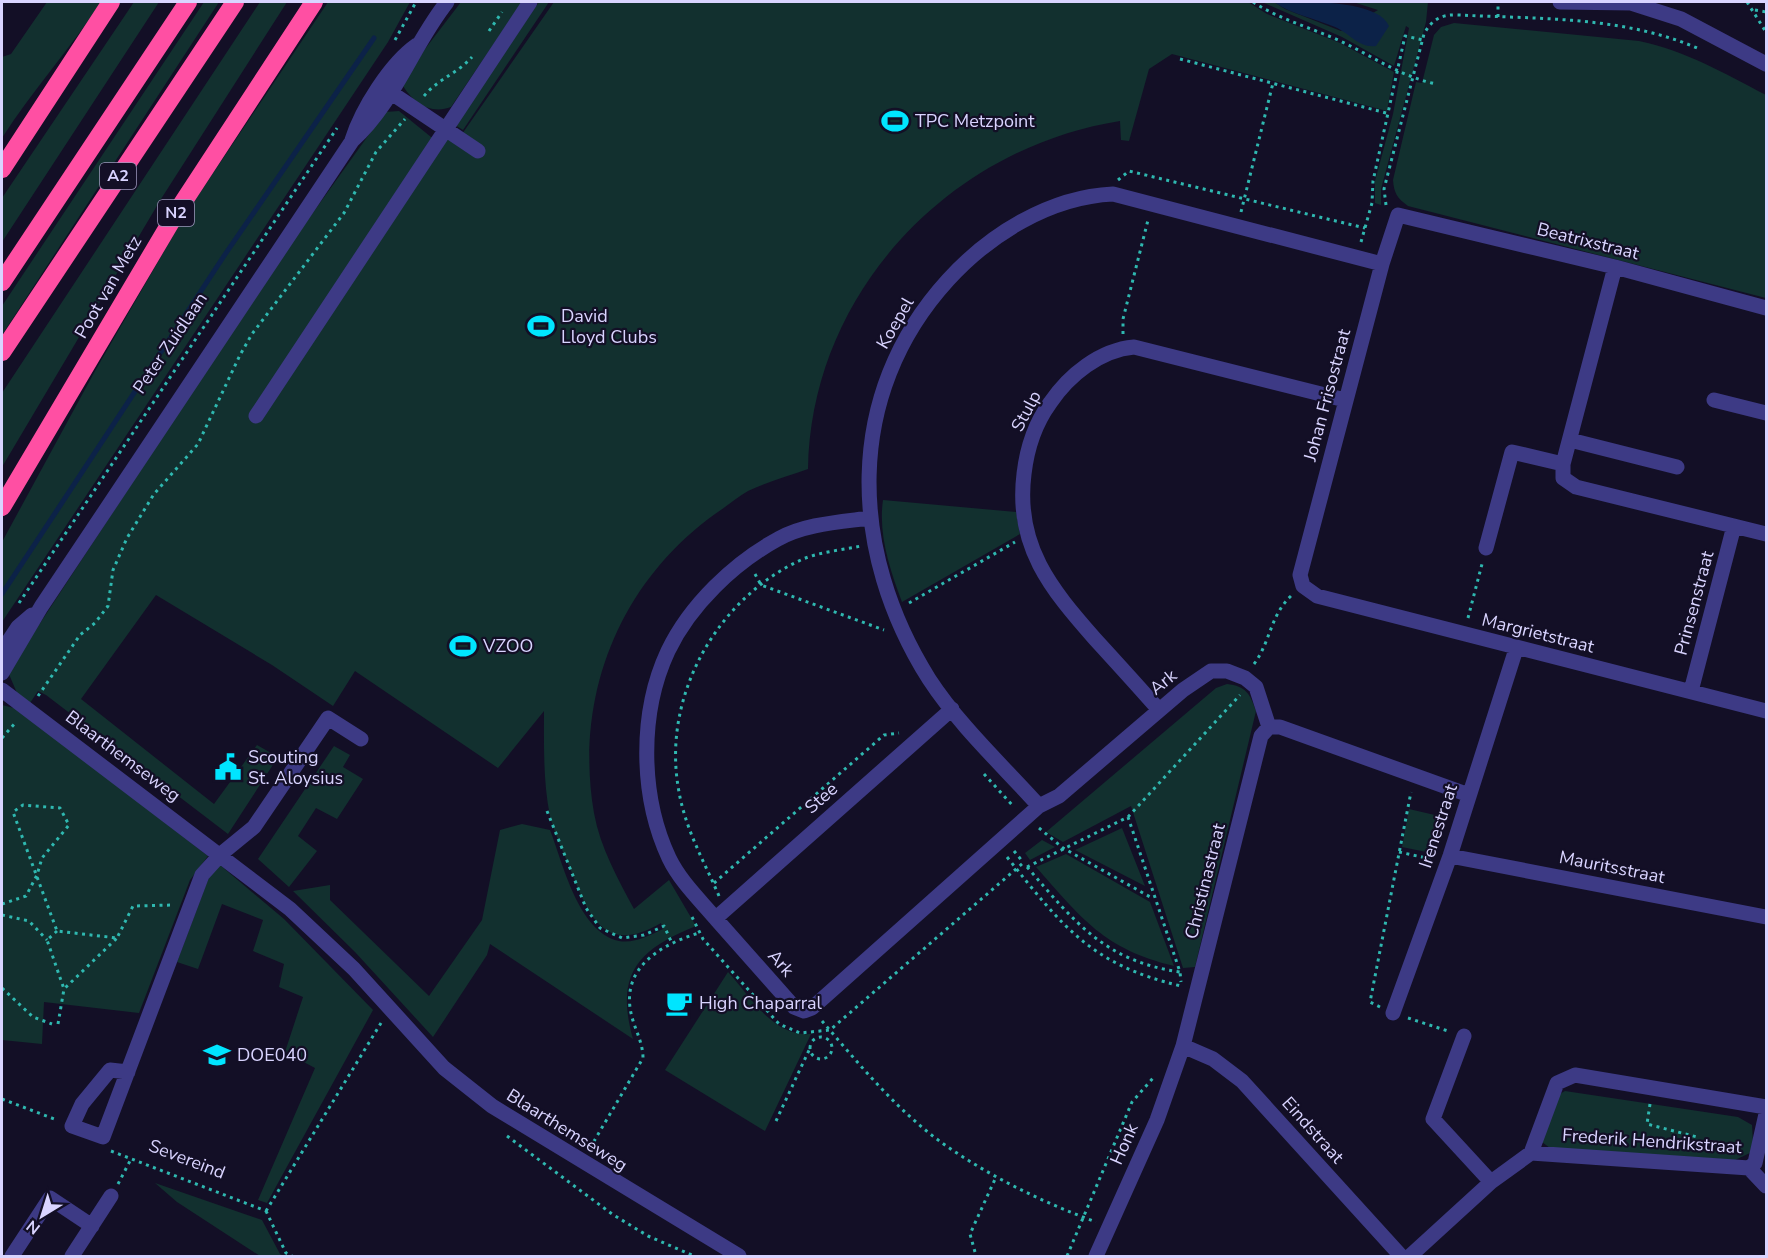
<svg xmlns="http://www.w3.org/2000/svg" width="1768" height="1258" viewBox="0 0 1768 1258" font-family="'Nunito Sans',sans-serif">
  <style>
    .green { fill: #12302f }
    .water { fill: #0c2248 }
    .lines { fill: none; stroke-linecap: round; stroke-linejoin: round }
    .stream { stroke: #0c2248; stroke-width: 5 }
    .path { stroke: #2fb8b0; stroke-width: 3; stroke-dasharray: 3 4.5; stroke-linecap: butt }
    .minor { stroke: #3d3a85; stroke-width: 15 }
    .highway { stroke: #ff4fa3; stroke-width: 18 }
    .labels { text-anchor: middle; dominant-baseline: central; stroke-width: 4.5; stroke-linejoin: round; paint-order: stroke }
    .shield { fill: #130f26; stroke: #9e99be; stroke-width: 1.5 }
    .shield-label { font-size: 16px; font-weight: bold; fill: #d9d4ff }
    .poi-label { font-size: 18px; fill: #d9d4ff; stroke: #130f26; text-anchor: start }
    .street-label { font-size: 18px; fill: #d9d4ff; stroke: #130f26 }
  </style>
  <rect width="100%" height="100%" fill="#130f26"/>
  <path class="green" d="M 47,2 L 101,2 C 70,49 32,91 2,138 L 2,57 L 11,54 Z
    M 134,2 L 159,2 L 2,242 L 2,198 Z
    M 204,2 L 219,2 L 2,335 L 2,306 Z
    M 260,2 L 287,2 L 161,199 L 2,467 L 2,393 Z
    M 328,2 L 410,2 L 388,42 L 2,622 L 2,542 L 95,371 L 185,215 Z
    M 461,2 L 522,2 L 451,107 C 430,115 412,102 402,84 L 425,49 Z
    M 539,2 L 549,2 L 463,130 L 455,125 Z
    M 554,2 L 1248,2 L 1267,14 L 1340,43 L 1394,72 L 1387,111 L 1172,54 L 1149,69 L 1129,141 L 1121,140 L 1120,121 C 949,148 811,293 808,469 C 788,476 767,482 748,491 C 737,497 726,507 715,514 C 619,583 574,697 594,813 C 600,847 618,879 634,909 L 669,880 L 696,926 C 637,950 615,974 633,1039 L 490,944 L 487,955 L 433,1037 L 355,952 L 293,891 L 330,885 L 330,900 L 429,996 L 482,920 L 500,830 L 522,824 L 550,830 C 563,863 578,932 619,941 C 634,944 650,935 663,929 L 661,923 C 608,954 591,922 573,876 C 566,857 555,836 550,816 C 543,782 544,745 544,711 L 498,768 L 355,671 L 333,706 L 272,665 L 156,595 L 81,699 L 214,804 L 257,745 L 278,757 L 228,834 L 46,695 L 38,691 L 30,703 L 17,693 L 8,672 L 272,270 L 385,112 L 399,111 L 431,137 L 462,134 Z
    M 1262,2 L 1274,2 L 1285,9 L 1341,31 L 1378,10 L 1353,2 L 1428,2 L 1426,22 L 1381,189 L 1381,205 L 1375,203 L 1375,181 L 1393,114 L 1409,28 L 1406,26 L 1394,66 L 1342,37 Z
    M 1454,23 L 1639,41 C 1686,51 1724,73 1766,95 L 1766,298 L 1408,206 C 1397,198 1394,193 1393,180 L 1416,82 L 1422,83 L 1434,35 L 1441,27 Z
    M 883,500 L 1016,512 L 1020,534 L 902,602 C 890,570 878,534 883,500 Z
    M 1227,684 C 1246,686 1250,694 1256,711 L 1195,967 L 1183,968 L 1131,806 L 1063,842 L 1046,832 L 1216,688 Z
    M 2,705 L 18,709 L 208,856 L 190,880 L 139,1013 L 44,1002 L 42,1044 L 2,1040 Z
    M 334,746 L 350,755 L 343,767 L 363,779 L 337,819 L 316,808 L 298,836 L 317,851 L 289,887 L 258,859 Z
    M 1409,809 L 1439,816 L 1431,853 L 1402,847 Z
    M 1122,828 L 1145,886 L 1075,850 Z
    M 1042,840 L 1055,847 L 1030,860 L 1025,853 Z
    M 1066,854 L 1150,902 L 1174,966 C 1104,949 1082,919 1036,867 Z
    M 220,865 L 284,919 L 373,1010 L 267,1203 L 258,1200 L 315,1068 L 285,1052 L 303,997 L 279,987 L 284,964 L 253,951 L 263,920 L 222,904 L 198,969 L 177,962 L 212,869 Z
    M 728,972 C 751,997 773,1037 811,1034 L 765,1131 L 665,1070 Z
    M 1565,1091 L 1738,1117 L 1752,1125 L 1753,1143 L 1750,1153 L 1735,1160 L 1550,1148 L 1542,1142 L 1558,1095 Z
    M 155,1183 L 262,1220 L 280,1254 L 284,1256 L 260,1256 L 177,1202 Z"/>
  <path class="water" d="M 1274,2 C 1305,1 1378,0 1389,26 L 1376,46 C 1358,48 1351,34 1335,27 C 1314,18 1293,15 1274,2 Z"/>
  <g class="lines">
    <path class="stream" d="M 2,594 L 226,253 L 374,38"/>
    <path class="path" d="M 1253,2 C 1279,19 1309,27 1338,40 C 1371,55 1399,76 1436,84
      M 1747,2 L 1766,32
      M 1755,10 L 1766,12
      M 1498,17 L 1498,2
      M 489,31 L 502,12
      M 395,40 L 416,2
      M 1180,59 L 1390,114
      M 424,96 C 438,79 458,73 472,57
      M 1118,180 L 1129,171 L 1365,228
      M 1386,205 L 1384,189 L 1424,34 C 1432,19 1442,14 1459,15 C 1537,19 1623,16 1697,48
      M 1241,212 L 1273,83
      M 1361,242 L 1372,203 L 1373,181 L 1405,36 L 1423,40
      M 1123,334 L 1123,319 L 1148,220
      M 755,574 L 761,585 L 884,630
      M 19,603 L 337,128
      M 909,603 L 1015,542
      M 1468,618 L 1482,564
      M 1254,664 C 1271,641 1270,615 1292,595
      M 38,696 L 80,635 L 95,623 L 108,606 L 113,570 L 127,538 L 154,494 L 198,444 L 240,355 L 252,334 L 344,213 L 376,152 L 405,119
      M 2,738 L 16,722
      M 984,774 L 1014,807
      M 547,811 L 586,908 L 600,928 L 622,938 L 644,935 L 664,926 L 671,941
      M 1128,817 L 1240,695
      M 1039,828 L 1063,848 L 1152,898
      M 1014,851 L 1023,862
      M 1399,852 L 1431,859
      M 1007,857 C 1062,926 1091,965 1181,986
      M 1027,867 L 1128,817 L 1180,972 L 1181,982
      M 1027,867 C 1075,922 1104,961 1180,972
      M 714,883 L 884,735 L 899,733
      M 719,896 C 703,859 684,827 678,786 C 663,694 718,597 803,559 C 820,552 842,550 861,546
      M 2,904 L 26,896 L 37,875 L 42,858 L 69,825 L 60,808 L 23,805 L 13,812 L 57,931 L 117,938 L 133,906 L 173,905
      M 2,915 L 29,921 L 47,940
      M 692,917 L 703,939 L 779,1024 L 800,1033 L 830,1030 L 1023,863
      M 57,931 L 47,940 L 64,989 L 117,938
      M 2,988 L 33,1017 L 52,1024
      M 1380,1007 L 1370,1002 L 1411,792
      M 1408,1018 L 1448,1031
      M 822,1021 C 859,1064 898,1112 945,1145 C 991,1177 1042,1202 1096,1222
      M 58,1024 L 64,989
      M810 1048a11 11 0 1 1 22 0a11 11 0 1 1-22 0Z
      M 2,1099 L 57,1120
      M 1650,1104 L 1647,1124 L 1697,1137 L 1695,1148
      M 776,1121 L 810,1048
      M 507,1136 L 612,1214 L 648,1236 L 694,1256
      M 590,1148 L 643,1058 C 643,1042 634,1028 631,1013 C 621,967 662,944 699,933
      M 111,1151 L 266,1211
      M 118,1184 L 131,1159
      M 266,1211 L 381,1023
      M 266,1211 L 286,1253 L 292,1256
      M 975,1252 L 970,1234 L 996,1177
      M 1067,1256 L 1132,1102 L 1154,1077"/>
    <path class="minor" d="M 1560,2 L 1632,3
      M 1628,2 L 1681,19 L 1766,64
      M 384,88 L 478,151
      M 352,140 C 362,109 390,64 417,45
      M 1615,267 L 1563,464 L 1563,478 L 1576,487 L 1766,534
      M 1766,308 L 1615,267 L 1398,215 L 1382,264 L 1300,575 L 1303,586 L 1317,596 L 1766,711
      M 1714,400 L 1766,413
      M 256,416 L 530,2
      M 1570,440 L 1677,467
      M 870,518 C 840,522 804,524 778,539 C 734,563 690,605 668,651 C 639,713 640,796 669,858 C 680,881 700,900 716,919 C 742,948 768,978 794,1007 L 804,1011 L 812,1008 L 1039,806 L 1059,796 L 1183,690 L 1211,671 L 1227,671 L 1245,678 L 1256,687 L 1269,727
      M 1486,548 L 1512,452 L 1563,464
      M 2,651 L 18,627 L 32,615
      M 2,673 L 41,607 L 352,141 C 395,102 412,46 447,2
      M 2,690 L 290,909 L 354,969 L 444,1068 L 492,1106 L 739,1256
      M 1691,691 L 1734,526
      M 1159,710 C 1138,686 1116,662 1095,639 C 1051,589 1015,546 1024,474 C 1027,448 1034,425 1050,403 C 1069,375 1100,350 1134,347 L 1345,400
      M 1039,806 C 1002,765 959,725 929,679 C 849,552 843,395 948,280 C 990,234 1050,197 1113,194 L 1382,264
      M 1450,856 L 1766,917
      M 716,918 L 952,709
      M 1393,1013 L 1450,856 L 1516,649
      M 1464,1036 L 1433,1119 L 1491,1182
      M 1183,1046 L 1213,1059 L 1242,1081 L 1401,1256
      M 128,1072 L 110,1070 L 82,1104 L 72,1126 L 103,1137 L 202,875 L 221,854 L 254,827 L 328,718 L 361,739
      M 1531,1153 L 1749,1168 L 1755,1163 L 1766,1114
      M 1749,1168 L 1766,1186
      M 12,1256 L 50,1198 L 92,1226
      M 72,1256 L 111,1196
      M 1096,1256 L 1157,1120 L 1183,1046 L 1261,736 L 1269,727 L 1280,727 L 1469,795
      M 1410,1256 L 1491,1182 L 1531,1153 L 1557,1083 L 1575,1075 L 1766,1107"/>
    <path class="highway" d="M 2,169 L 111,2
      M 2,282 L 188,2
      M 2,352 L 235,2
      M 2,507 L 178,210 L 314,2"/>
  </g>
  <defs>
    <symbol id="stadium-bare" viewBox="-9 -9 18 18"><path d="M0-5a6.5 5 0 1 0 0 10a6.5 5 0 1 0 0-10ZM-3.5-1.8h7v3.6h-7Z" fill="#00e5ff" stroke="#130f26" stroke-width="2.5" paint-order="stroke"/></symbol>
    <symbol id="civic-bare" viewBox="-9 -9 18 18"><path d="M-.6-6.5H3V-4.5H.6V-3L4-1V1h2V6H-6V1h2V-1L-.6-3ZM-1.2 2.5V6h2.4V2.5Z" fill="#00e5ff" stroke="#130f26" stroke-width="2.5" paint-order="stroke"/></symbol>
    <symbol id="cafe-bare" viewBox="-9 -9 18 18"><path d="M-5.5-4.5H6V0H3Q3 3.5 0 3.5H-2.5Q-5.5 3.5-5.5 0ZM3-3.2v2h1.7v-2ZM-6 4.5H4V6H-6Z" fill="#00e5ff" stroke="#130f26" stroke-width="2.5" paint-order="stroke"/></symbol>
    <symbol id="school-bare" viewBox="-9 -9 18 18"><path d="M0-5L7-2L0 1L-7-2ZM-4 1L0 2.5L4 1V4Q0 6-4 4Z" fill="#00e5ff" stroke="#130f26" stroke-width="2.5" paint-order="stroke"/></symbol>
  </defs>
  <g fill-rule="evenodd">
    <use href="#stadium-bare" x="876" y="102" width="38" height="38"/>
    <use href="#stadium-bare" x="522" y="307" width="38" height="38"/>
    <use href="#stadium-bare" x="444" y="627" width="38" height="38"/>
    <use href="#civic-bare" x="209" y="748" width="38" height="38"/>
    <use href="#cafe-bare" x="660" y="984" width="38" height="38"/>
    <use href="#school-bare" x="198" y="1036" width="38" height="38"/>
  </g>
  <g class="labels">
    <g class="shield">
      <rect x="100" y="163" width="36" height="26" rx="4.5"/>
      <rect x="158" y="200" width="36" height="26" rx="4.5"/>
    </g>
    <g class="shield-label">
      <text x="118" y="176">A2</text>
      <text x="176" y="213">N2</text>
    </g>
    <g class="poi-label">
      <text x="915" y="121">TPC Metzpoint</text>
      <text x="561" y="316">David<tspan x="561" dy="21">Lloyd Clubs</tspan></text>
      <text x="483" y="646">VZOO</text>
      <text x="248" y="757">Scouting<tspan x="248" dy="21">St. Aloysius</tspan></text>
      <text x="699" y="1003">High Chaparral</text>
      <text x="237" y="1055">DOE040</text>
    </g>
    <g class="street-label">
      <text transform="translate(1588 241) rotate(14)">Beatrixstraat</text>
      <text transform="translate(108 287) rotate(-60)">Poot van Metz</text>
      <text transform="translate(895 323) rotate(-60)">Koepel</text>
      <text transform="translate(170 343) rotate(-56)">Peter Zuidlaan</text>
      <text transform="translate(1327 395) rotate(-75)">Johan Frisostraat</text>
      <text transform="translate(1026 411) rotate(-62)">Stulp</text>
      <text transform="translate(1694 603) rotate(-75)">Prinsenstraat</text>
      <text transform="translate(1538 633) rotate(14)">Margrietstraat</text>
      <text transform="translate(1163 682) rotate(-39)">Ark</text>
      <text transform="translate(123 756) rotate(37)">Blaarthemseweg</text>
      <text transform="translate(821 798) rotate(-41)">Stee</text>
      <text transform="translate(1438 826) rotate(-72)">Irenestraat</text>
      <text transform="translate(1612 867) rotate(11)">Mauritsstraat</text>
      <text transform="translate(1205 881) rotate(-76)">Christinastraat</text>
      <text transform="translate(781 963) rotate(49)">Ark</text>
      <text transform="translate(567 1130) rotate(32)">Blaarthemseweg</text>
      <text transform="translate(1313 1130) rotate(48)">Eindstraat</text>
      <text transform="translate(1652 1141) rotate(4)">Frederik Hendrikstraat</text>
      <text transform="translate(1124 1144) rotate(-66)">Honk</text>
      <text transform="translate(187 1159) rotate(21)">Severeind</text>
    </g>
  </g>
  <rect width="1768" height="1258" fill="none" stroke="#d9d4ff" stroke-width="6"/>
  <g transform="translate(42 1216) rotate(218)" stroke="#130f26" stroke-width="4.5" paint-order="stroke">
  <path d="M0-4.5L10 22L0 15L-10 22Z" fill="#d9d4ff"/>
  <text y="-9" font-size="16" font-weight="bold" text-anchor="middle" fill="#d9d4ff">N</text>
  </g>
</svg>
